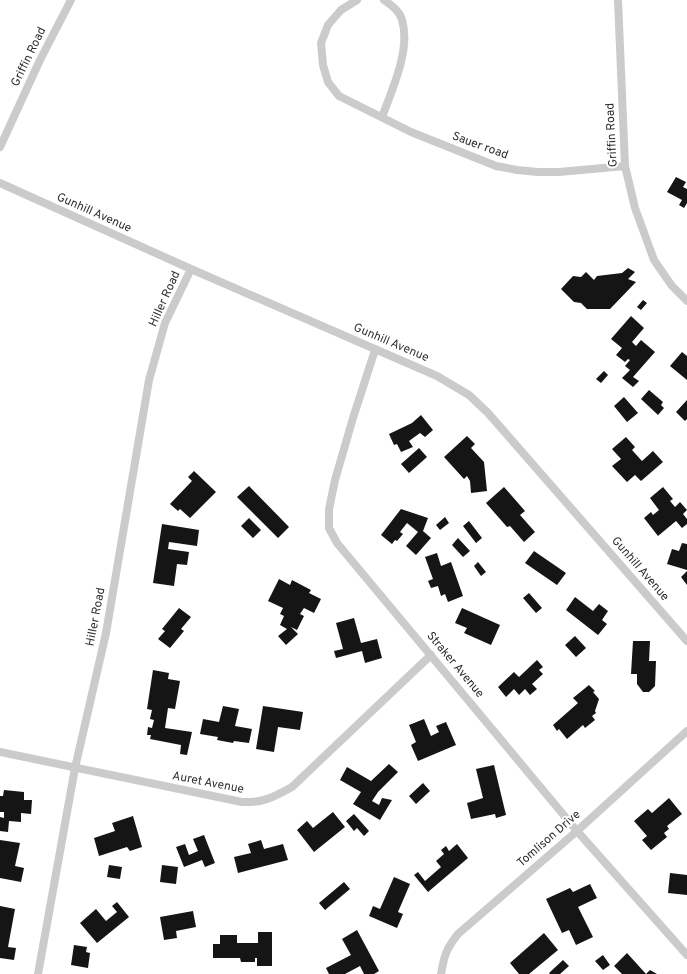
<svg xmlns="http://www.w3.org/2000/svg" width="687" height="974" viewBox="0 0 687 974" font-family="Overpass,sans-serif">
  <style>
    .building { fill: #151515 }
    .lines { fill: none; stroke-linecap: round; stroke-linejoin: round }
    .minor { stroke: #cbcbcb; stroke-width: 8 }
    .labels { text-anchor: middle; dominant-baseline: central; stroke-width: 4; stroke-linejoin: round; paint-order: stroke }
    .street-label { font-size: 12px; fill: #2e2e2e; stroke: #fff }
  </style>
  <rect width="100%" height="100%" fill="#fff"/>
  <path class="building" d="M 676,177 L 686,182 L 683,187 L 687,189 L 687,203 L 684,208 L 679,205 L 682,200 L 667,192 Z
    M 628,268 L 635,272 L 628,279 L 636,282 L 610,309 L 587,309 L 581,303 L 574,302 L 561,289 L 573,276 L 581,277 L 586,272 L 594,280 L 597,276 L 622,273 Z
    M 643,300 L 647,303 L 641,310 L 637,307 Z
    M 631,316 L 644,328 L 632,342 L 636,346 L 641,340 L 655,352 L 633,377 L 639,381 L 633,387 L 622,378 L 630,370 L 625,366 L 630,360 L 628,359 L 625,362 L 616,355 L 622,348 L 611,339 Z
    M 682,352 L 687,356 L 687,380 L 670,366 Z
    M 604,371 L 608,375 L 601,383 L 596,379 Z
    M 649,390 L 663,402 L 661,405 L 664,408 L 658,415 L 641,399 Z
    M 624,397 L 638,413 L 627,422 L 614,406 Z
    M 687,400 L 687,419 L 685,421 L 676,412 Z
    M 421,415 L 433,430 L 425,437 L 420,433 L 409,441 L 413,447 L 401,452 L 397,444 L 394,445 L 389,434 L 412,423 Z
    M 467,436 L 475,444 L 471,448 L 484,462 L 487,491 L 471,493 L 470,481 L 467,476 L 464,479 L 444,457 Z
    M 626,437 L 635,447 L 632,450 L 642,461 L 653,451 L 663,462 L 641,481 L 635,475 L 627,482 L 612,466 L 621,459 L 612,449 Z
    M 419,448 L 427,457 L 409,473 L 401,464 Z
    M 194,471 L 216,492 L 190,518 L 180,509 L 178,511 L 170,504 L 192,481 L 188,477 Z
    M 249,486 L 289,527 L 278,538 L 237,497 Z
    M 504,487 L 525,511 L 520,515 L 535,532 L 524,542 L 510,526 L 507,527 L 486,503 Z
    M 663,487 L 673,499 L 670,501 L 675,507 L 680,502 L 687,510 L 683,514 L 687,519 L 687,524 L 682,528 L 676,521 L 658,536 L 644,518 L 651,512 L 653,515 L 659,510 L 650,498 Z
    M 401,509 L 428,518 L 423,531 L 431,538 L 416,555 L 406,546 L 418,532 L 407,523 L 400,532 L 403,534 L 397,541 L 395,540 L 392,544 L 381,535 Z
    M 445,517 L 449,523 L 440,530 L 436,525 Z
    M 249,518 L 261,530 L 253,538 L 241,526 Z
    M 469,521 L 482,538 L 476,543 L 463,526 Z
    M 162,524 L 199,530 L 197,546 L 169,542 L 168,549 L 189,552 L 187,565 L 177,564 L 174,586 L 153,583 Z
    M 458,538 L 470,551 L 463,557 L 452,545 Z
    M 682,543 L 687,544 L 687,570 L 667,564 L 672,549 L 679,551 Z
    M 534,551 L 566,573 L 557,585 L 525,563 Z
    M 437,553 L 441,566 L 451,562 L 463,596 L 448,602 L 445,594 L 441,596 L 438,586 L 431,588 L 428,581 L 433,579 L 425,557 Z
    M 478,562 L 486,572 L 481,576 L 474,566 Z
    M 687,571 L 687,585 L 681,577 Z
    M 279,579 L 290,585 L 292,580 L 311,590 L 309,593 L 321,599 L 314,613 L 304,608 L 300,614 L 304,616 L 297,630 L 291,627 L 298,634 L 286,645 L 278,636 L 287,629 L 280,625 L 284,616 L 280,614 L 283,608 L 268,601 Z
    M 529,593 L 542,608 L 536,613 L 523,598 Z
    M 575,597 L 593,611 L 599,604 L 608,611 L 602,620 L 607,624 L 598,635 L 566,610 Z
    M 179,608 L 191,617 L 181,629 L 184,631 L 170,648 L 158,639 L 165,631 L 162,629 Z
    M 462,608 L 500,625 L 491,645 L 464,633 L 467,628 L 455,623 Z
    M 354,618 L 361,643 L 377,639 L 382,658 L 365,663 L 362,651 L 336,658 L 334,651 L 343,649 L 336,623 Z
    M 575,636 L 586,648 L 576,657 L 565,645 Z
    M 633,641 L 650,641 L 649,661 L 656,661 L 655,686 L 649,692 L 643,692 L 637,684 L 637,674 L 631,674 Z
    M 537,660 L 543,667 L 539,670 L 543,674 L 532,684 L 537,689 L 530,695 L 525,689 L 519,695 L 514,689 L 506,697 L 498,687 L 514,672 L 519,677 Z
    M 153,670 L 169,673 L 168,679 L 180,681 L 175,709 L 168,708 L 165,728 L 192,732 L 187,755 L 180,754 L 181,745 L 150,739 L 151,735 L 147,735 L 148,727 L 152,728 L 154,720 L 150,719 L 152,710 L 147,709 Z
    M 589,685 L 595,691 L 593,692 L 599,699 L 595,711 L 596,713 L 592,716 L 595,720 L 585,728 L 583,725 L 567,739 L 559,729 L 557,731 L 553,725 L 578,703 L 573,698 Z
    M 223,706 L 239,709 L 235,726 L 252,729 L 249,743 L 234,741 L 233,743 L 217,740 L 218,737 L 200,734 L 203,719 L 219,722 Z
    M 263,706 L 303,712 L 300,730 L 278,727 L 274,752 L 256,749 Z
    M 424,719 L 431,736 L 439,732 L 436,726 L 446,722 L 456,745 L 418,761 L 411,745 L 416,742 L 409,725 Z
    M 389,764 L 398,772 L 378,792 L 372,801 L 379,805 L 382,798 L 392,800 L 380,820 L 353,804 L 361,792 L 340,780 L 347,767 L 371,781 Z
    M 494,765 L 506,815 L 496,818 L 495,814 L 471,819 L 467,803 L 483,798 L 476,769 Z
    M 423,783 L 430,791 L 416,804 L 409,796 Z
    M 4,790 L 24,792 L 24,800 L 32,800 L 31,814 L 21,813 L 21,822 L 9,821 L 8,832 L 0,831 L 0,817 L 4,818 L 4,812 L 0,812 L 0,796 L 3,796 Z
    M 669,798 L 682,814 L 667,826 L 669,829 L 664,833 L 667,837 L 651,850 L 642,840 L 647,836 L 634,821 L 648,809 L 652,813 Z
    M 333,812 L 345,827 L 314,852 L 297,830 L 307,821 L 313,828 Z
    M 354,814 L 369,831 L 364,836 L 357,828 L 354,831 L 346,821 Z
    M 133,816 L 142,847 L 130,851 L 127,847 L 99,856 L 94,838 L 115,831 L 112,823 Z
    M 204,835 L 215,863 L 205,867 L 202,860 L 184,867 L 176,847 L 185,844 L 189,855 L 198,851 L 193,839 Z
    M 0,840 L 20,843 L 15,866 L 24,868 L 21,882 L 0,878 Z
    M 261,840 L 264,849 L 283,844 L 288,860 L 238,873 L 234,857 L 251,853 L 248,844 Z
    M 457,844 L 468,858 L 428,892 L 414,875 L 418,872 L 425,881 L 441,867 L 436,861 L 444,854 L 441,850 L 446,846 L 449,851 Z
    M 109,865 L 122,867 L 120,879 L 107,877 Z
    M 162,865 L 178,867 L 176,884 L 160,882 Z
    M 670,873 L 687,875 L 687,895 L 668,893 Z
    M 394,877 L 410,884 L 398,912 L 403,914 L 397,928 L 369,916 L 373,906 L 380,909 Z
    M 344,882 L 350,889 L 325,910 L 319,903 Z
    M 590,884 L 597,898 L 578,907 L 593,937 L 576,945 L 569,930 L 562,933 L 546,899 L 570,888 L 573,892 Z
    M 117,902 L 129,917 L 97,943 L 80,923 L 96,909 L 106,921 L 117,912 L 112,906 Z
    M 0,906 L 15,909 L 8,947 L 16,948 L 14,960 L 0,958 Z
    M 193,911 L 196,927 L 176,931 L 177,938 L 164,940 L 160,917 Z
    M 357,930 L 379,971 L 374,974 L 364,974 L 360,966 L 345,974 L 329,974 L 326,968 L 351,955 L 342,939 Z
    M 258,932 L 272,932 L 272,966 L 257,966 L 257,958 L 255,958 L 255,962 L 241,962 L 240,958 L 213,958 L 213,944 L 220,944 L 220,935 L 237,935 L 237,943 L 258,943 Z
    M 544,933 L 558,950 L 529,974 L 519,974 L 510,963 Z
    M 74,945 L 87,947 L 86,952 L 90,953 L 88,968 L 71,965 Z
    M 627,953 L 646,974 L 650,970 L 657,974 L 622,974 L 614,966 Z
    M 603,955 L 610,965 L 603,970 L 595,961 Z
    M 563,960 L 569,966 L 560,974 L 550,974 L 549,973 Z"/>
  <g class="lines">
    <path class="minor" d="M 357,0 L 341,10 L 328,25 L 321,43 L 323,65 L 328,82 L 339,96 L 411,132 L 496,166 L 517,170 L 538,172 L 559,172 L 625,166
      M 618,0 L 625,166 L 635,208 L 654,260 L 672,286 L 687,301
      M 382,117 C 392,90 411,49 402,20 C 400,11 391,5 384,0
      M 0,147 L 40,60 L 71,0
      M 0,183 L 191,269 L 437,376 L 469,395 L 488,413 L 687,641
      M 375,350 L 353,418 L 335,480 L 329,509 L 329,528 L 337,543 L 577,831 L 687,955
      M 0,752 L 242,802 C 263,803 274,797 292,787 L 431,655
      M 38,974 L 75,768 L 106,633 L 149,380 L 165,323 L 191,269
      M 441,974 C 444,956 446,949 458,934 L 577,831 L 687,731"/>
  </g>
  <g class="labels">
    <g class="street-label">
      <text transform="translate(29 57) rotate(-64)">Griffin Road</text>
      <text transform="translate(612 135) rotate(-93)">Griffin Road</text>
      <text transform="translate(480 146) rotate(20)">Sauer road</text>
      <text transform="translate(94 213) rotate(24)">Gunhill Avenue</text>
      <text transform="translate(165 299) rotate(-66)">Hiller Road</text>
      <text transform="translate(391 343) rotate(23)">Gunhill Avenue</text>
      <text transform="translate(640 569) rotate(49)">Gunhill Avenue</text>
      <text transform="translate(96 617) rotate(-79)">Hiller Road</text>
      <text transform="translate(455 665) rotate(50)">Straker Avenue</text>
      <text transform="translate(208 783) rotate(11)">Auret Avenue</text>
      <text transform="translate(549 839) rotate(-41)">Tomlison Drive</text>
    </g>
  </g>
</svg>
